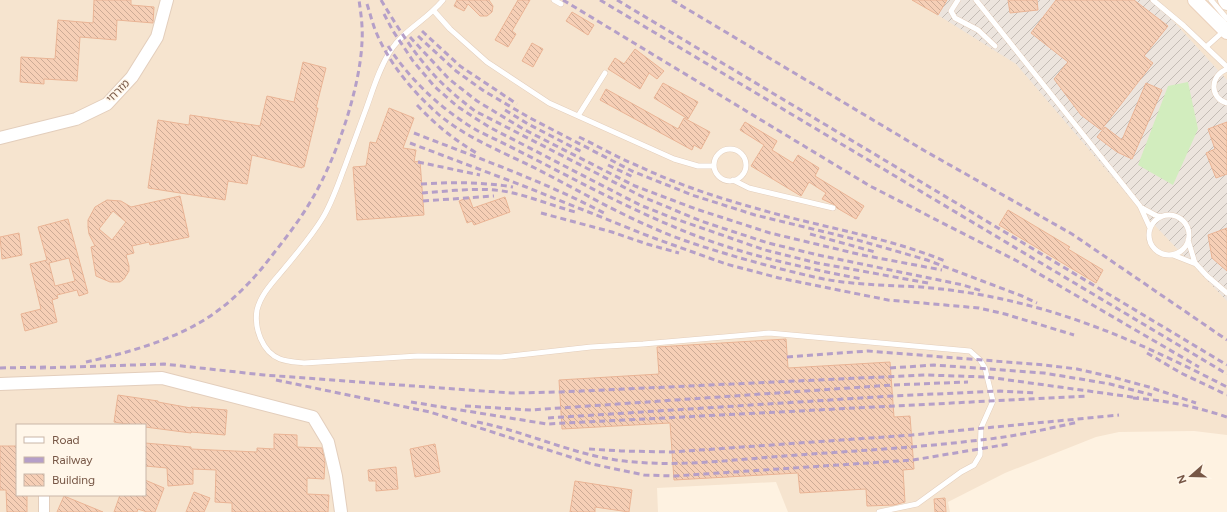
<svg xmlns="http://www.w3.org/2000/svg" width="1227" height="512" viewBox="0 0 1227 512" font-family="Figtree,'Noto Sans Hebrew',sans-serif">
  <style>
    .residential { fill: #f6e4cf; fill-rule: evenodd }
    .industrial { fill: url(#industrial-furrows) }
    .grass { fill: #d2edbe }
    .building { fill: url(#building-back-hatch); stroke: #eab495; fill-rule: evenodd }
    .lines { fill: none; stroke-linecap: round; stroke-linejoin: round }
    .service-casing { stroke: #e3cebc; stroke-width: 6 }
    .minor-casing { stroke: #e3cebc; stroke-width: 12 }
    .tertiary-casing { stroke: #e3cebc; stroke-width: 14 }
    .secondary-casing { stroke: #ebd1bb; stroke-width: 16 }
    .service { stroke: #fff; stroke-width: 5 }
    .minor { stroke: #fff; stroke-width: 10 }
    .tertiary { stroke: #fff; stroke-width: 12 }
    .secondary { stroke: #fff; stroke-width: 14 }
    .rail { stroke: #b59fc8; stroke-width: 3; stroke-dasharray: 6 4; stroke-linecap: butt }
    .labels { text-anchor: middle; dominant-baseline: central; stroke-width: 3; stroke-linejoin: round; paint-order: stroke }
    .street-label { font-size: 11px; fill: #775746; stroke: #fff6e9 }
  </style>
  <defs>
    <pattern id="industrial-furrows" width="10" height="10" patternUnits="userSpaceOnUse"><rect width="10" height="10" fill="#ece4dd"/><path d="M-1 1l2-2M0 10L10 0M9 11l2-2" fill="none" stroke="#c4bcb5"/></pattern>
    <pattern id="building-back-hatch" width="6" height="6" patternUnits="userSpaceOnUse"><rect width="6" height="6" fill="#f6cfb6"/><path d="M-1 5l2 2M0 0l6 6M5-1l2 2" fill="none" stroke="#ccab96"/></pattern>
  </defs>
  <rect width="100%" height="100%" fill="#fef2e1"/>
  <path class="residential" d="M 0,0 L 1227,0 L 1227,435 L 1194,431 L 1119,432 L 1096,437 L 1005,473 L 948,502 L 950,512 L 788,512 L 776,482 L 657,488 L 658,512 L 0,512 ZM 17,425 L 145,425 L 145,495 L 17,495 Z"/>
  <path class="industrial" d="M 914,0 L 1154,0 L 1227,80 L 1227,301 L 1143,213 L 1016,64 Z"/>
  <path class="grass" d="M 1188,82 L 1198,129 L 1173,185 L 1138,165 L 1168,86 Z"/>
  <path class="building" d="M 94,0 L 131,0 L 131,5 L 154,7 L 153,23 L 117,20 L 116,40 L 80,37 L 77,81 L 44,79 L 44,84 L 20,82 L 21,57 L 55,59 L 58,20 L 93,23 Z
    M 457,0 L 489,0 L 493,6 L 492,12 L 487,16 L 480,16 L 468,4 L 464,11 L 454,6 Z
    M 518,0 L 530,0 L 512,31 L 516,34 L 508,47 L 495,40 Z
    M 912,0 L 947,0 L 938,15 Z
    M 1008,0 L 1037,0 L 1038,10 L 1010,13 Z
    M 1056,0 L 1134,0 L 1168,26 L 1144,56 L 1153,63 L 1101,130 L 1081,115 L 1054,79 L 1068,62 L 1031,33 Z
    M 572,12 L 594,25 L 588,35 L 566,21 Z
    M 532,43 L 543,49 L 533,67 L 522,61 Z
    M 635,49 L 664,71 L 657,79 L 649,73 L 640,89 L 608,69 L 615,58 L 624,64 Z
    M 303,62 L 326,68 L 316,108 L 318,108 L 304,167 L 302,167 L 302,168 L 252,155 L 247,184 L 228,181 L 225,200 L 148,188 L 158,120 L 189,125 L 190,115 L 260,126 L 267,96 L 294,102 Z
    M 663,83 L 698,102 L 688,119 L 654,98 Z
    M 1146,83 L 1162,90 L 1132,159 L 1117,152 L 1097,137 L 1105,127 L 1122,140 Z
    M 606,89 L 678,129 L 684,118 L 710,132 L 701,149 L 694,145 L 692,150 L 600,100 Z
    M 389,108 L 414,118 L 403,148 L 416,150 L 414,162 L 420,161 L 424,215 L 357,220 L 353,167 L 366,166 L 370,142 L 376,143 Z
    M 745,122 L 777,141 L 772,150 L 793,163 L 798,155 L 819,168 L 815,176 L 864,206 L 856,219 L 837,208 L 835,205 L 822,199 L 826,193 L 809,182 L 801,196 L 751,166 L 764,145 L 740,130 Z
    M 1227,122 L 1227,174 L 1216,178 L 1206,153 L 1215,149 L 1208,129 Z
    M 180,196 L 189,237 L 150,245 L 149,242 L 132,246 L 134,253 L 126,255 L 129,266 L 129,271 L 124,279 L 120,282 L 110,282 L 96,276 L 91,247 L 95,246 L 89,234 L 88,227 L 88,220 L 95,207 L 107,200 L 121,201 L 131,207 ZM 113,211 L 126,222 L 112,240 L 99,229 Z
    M 469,197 L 473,208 L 505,197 L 510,212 L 474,225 L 472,221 L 467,223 L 459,201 Z
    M 1008,210 L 1070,247 L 1068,249 L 1103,270 L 1096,283 L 999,225 Z
    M 68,219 L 88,293 L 79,296 L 77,290 L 57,295 L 58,298 L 52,300 L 57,322 L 25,331 L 21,314 L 41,309 L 30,264 L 47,260 L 38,227 ZM 69,258 L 75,281 L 55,286 L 49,263 Z
    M 1227,228 L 1227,271 L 1212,258 L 1208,235 Z
    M 19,233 L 22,255 L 2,259 L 0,237 Z
    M 786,339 L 788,368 L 890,362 L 894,417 L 910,416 L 914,469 L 903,470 L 905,502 L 894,505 L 867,506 L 866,489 L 800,493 L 798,473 L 674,480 L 670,423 L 562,429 L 559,380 L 659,374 L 657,347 Z
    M 118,395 L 158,401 L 158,402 L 191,408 L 191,407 L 227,410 L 225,435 L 191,432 L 191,433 L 145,427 L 145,425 L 133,425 L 114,422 Z
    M 274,434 L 297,435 L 297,447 L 322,448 L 325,461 L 324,479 L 307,478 L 307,494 L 329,495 L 328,512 L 232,512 L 232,503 L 215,502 L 216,470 L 193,469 L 193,484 L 168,486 L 167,468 L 145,466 L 145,443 L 191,447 L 191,449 L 257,452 L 257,448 L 274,449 Z
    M 435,444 L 440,472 L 415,477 L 410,449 Z
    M 0,446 L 17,446 L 17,495 L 27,495 L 27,512 L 7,512 L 6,490 L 0,490 Z
    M 396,467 L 398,489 L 376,491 L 376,481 L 369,481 L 368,470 Z
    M 145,480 L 164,488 L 155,512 L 147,512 L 138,509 L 137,512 L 114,512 L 120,495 L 145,495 Z
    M 575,481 L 632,490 L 629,512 L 595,507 L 595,512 L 570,512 Z
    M 194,492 L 210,498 L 204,512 L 186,512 Z
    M 64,496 L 103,512 L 57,512 Z
    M 945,498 L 946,512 L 935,512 L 934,499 Z"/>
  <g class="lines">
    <defs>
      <path id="service" d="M 443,0 C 428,19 404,30 391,50 C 379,68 373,90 366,109 C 359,128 352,147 345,166 C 338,184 332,203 322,219 C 311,237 297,253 283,270 C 273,282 261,294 257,310 C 254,328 262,352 280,359 C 288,362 296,362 304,363 L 418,356 L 501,357 L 591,347 L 643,344 L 769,333 L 970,351 L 980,360 L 985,368 L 993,401 L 981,428 L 980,455 L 974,465 L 961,472 L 917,504 L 879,512
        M 554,0 L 561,4
        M 958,0 L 951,11 L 955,18 L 978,30 L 995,46
        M 976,0 L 1140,206 L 1150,228
        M 1153,0 L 1184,26 L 1227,67
        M 1211,0 L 1227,19
        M 434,11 L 450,29 L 487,62 L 549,103 L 674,159 L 698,166 L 714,166
        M 1206,47 L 1225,30
        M 1227,69 C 1210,75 1209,98 1227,103
        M 578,116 L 605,73
        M714 165a16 16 0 1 1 32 0a16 16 0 1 1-32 0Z
        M 733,180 L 749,188 L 833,208
        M 1142,208 L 1155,215 L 1161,217
        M1149 235a20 20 0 1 1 40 0a20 20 0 1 1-40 0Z
        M 1188,240 L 1195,263
        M 1173,255 L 1196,264 L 1207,276 L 1227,293"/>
      <path id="minor" d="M 44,512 L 44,495"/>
      <path id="tertiary" d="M 0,138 L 76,119 L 107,104 L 132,77 L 157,37 L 167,0
        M 0,384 L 162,378 L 313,417 L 328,442 L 336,476 L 341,512"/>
      <path id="secondary" d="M 1195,0 L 1227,32
        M 1225,0 L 1227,3"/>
    </defs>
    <use href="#service" class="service-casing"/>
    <use href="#minor" class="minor-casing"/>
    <use href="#tertiary" class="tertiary-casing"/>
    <use href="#secondary" class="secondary-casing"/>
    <use href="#service" class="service"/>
    <use href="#minor" class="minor"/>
    <use href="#tertiary" class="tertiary"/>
    <use href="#secondary" class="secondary"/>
    <path class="rail" d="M 381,0 C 395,23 409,46 427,67 C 441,84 458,98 475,111 L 643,197 L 701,221 L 768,243 L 818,255 L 963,285 L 982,291
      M 563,0 L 870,186 L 1017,261 L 1199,367
      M 600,0 L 1227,374
      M 617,0 L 1227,365
      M 672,0 L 925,151 L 1072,234 L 1227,340
      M 367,4 C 370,13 372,22 376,32 C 389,63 412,91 437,113 C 463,136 500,151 531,166 C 582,192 632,222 686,241 C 727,255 771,267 814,277 C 849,285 885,285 921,287 C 957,290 993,296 1027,305 C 1097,323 1163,354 1227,387
      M 384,14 L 393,31 L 413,61 L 435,87 L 458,107 L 489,127 L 640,205 L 670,217 L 765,250 L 817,263 L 928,283
      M 422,31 L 460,66 L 517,104
      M 418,36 L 456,71 L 484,91 L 530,118 L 632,171 L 692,195 L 755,215 L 854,239 L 927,260 L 1022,296 L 1037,303
      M 410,37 L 449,79 L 477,101 L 525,130 L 635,186 L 696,209 L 770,233 L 862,255 L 942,270
      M 388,46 C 411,81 442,110 478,131 C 550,165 619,206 694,235 C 748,256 805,268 862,279
      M 417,105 C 437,126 453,139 478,154
      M 505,110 L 528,124 L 584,153
      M 414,133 C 478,158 543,181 604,213
      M 579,137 C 598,146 616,157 636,165 C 674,183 715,197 755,208 C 819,227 884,236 945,261
      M 410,143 L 521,185 L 651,237 L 726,264 L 779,278 L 888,300 L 979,308 L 1005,314 L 1074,335
      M 418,162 L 480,175
      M 608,165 L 633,177
      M 421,184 C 452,182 482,182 513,187
      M 422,193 C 452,191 484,186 513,193 C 534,198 554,206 575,212
      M 423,201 L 494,196
      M 541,213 L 612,232 L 647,244 L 679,253
      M 810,234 L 875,252
      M 1147,353 L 1181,373 L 1227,395
      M 787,357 L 868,351 L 1045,365 L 1077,369 L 1112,377 L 1149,387 L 1196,403
      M 86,362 C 123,354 166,342 199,323 C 227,307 251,283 270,258 C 285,239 300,220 312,199 C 336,159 360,89 362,42 C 363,28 361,14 359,0
      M 0,368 L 46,367
      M 40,368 L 164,364 L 264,375 L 441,388 L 511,393 L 560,392 L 925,375 L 987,377 L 1139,398
      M 890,368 L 934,365 L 1044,373 L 1110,384 L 1152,395
      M 276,380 L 430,412 L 592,464 L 644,475 L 674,476 L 913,460 L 1009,444
      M 1133,398 C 1165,400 1197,407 1227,417
      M 411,402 L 547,424 L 1087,396
      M 465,406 L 531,410 L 892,385 L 968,382
      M 548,418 L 892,396 L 1000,391 L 1037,393
      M 477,422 C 524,431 569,453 616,460 C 672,468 729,460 784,456 C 850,451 915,448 980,440 C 1013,437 1046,429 1079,422
      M 589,449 L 621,451 L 672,452 L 912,435 L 1119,415"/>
  </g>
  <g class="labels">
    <g class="street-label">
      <text transform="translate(118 91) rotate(-45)">מזרחי</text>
    </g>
  </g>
  <rect x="16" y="424" width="130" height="72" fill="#fff6e9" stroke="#c9b6a8"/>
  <rect x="24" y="437" width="20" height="6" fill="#ffffff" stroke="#c9b6a8"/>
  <text x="52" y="444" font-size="12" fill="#775746">Road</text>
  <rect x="24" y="457" width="20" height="6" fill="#b59fc8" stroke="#c9b6a8"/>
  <text x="52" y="464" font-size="12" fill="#775746">Railway</text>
  <rect x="24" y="474" width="20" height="12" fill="url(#building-back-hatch)" stroke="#c9b6a8"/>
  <text x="52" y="484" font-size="12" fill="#775746">Building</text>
  <g transform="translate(1191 476) rotate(250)" stroke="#fff6e9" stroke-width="3" paint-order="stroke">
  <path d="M0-3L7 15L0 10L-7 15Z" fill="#775746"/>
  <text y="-6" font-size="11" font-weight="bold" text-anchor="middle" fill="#775746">N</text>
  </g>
</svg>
